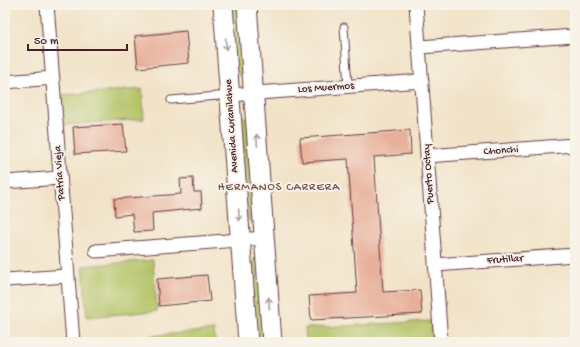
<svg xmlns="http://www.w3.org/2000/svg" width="580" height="347" viewBox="0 0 580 347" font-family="'Gochi Hand',sans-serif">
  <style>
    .green { fill: #b3c366; stroke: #7e7148 }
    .building { fill: #e8b09b }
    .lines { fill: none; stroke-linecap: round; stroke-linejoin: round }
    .lane-casing { stroke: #633c43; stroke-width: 9 }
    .street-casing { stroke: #633c43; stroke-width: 15 }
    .secondary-casing { stroke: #633c43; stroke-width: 21 }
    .lane { stroke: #fff; stroke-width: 7 }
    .street { stroke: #fff; stroke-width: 13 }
    .secondary { stroke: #fff; stroke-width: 19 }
    .oneway { stroke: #ae9aa0 }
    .labels { text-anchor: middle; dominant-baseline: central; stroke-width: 4; stroke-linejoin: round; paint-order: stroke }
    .street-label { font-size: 11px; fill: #4a1f2b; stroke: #f7f3e8 }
    .neighbourhood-label { font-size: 12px; letter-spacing: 1px; fill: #815252; stroke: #f7f3e8 }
  </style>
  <rect width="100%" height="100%" fill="#f7f3e8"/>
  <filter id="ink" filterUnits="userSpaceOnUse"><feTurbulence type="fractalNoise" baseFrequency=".025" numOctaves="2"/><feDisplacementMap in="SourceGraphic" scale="8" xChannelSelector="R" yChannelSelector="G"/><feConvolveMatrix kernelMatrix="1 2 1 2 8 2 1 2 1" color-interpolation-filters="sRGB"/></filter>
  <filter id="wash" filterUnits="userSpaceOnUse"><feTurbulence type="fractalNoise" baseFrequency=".012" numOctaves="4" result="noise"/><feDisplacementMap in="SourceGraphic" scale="16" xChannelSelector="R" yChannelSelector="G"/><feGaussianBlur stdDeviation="0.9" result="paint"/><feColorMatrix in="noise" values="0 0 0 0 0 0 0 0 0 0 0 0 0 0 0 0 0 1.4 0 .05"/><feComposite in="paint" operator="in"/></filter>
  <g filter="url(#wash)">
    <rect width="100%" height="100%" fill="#f2e3c8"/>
    <path class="green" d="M 230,5 L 238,5 L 244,71 L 242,75 L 239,75 L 235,72 Z
      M 142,89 L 144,119 L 64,125 L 62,95 Z
      M 240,117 L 245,117 L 248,121 L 253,220 L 251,221 L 248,220 Z
      M 153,260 L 157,311 L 87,317 L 83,266 Z
      M 255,260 L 257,261 L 264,342 L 257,342 L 250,263 Z
      M 431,321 L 433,342 L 306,342 L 305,328 Z
      M 214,330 L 215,342 L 151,342 L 150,336 Z"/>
    <g id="blocks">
      <path class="building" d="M 186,31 L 189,63 L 138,68 L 135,36 Z
        M 123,124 L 126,151 L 75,154 L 73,127 Z
        M 410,130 L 411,154 L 374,157 L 383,292 L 420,290 L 422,314 L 311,320 L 309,296 L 357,293 L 348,159 L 302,162 L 300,138 Z
        M 193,178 L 194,192 L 201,192 L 202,208 L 152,213 L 153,231 L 134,232 L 132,214 L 115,216 L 114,199 L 181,194 L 180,179 Z
        M 207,275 L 210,301 L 159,306 L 157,279 Z"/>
    </g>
  </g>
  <g filter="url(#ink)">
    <use href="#blocks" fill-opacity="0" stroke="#633c43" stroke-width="1"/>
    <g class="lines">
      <defs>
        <path id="lane" d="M 344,27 L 348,86
          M 171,100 L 230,95"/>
        <path id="street" d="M 47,5 L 73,342
          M 416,5 L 441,342
          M 419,47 L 575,36
          M 5,82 L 53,78
          M 230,95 L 422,81
          M 427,156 L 575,145
          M 5,182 L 60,178
          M 96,251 L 264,238
          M 435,265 L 575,255
          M 5,280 L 68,276"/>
        <path id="secondary" d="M 223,5 L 248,342
          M 247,5 L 272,342"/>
      </defs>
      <use href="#lane" class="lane-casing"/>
      <use href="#street" class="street-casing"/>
      <use href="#secondary" class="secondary-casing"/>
      <use href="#lane" class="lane"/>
      <use href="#street" class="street"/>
      <use href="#secondary" class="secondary"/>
    </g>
    <defs><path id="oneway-shaft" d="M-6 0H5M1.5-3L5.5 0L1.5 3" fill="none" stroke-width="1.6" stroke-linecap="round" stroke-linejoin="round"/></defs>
    <g class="oneway">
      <use href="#oneway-shaft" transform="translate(226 44) rotate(86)"/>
      <use href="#oneway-shaft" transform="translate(257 140) rotate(-94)"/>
      <use href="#oneway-shaft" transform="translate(239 215) rotate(86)"/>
      <use href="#oneway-shaft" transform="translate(269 303) rotate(-94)"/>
    </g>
  </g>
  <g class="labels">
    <g class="street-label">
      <text transform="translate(326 88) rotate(-4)">Los Muermos</text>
      <text transform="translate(232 126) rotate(-94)">Avenida Curanilahue</text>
      <text transform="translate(501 151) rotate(-4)">Chonchi</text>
      <text transform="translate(60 173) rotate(-94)">Patria Vieja</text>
      <text transform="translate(429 174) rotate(-94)">Puerto Octay</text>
      <text transform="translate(505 260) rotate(-4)">Frutillar</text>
    </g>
    <g class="neighbourhood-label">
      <text x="279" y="188">HERMANOS CARRERA</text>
    </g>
  </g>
  <rect width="580" height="347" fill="none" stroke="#f7f3e8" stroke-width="20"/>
  <path d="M28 44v6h99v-6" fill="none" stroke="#4a1f2b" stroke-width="2"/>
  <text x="34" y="44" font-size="12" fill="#4a1f2b" stroke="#f7f3e8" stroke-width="3" paint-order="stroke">50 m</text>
</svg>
